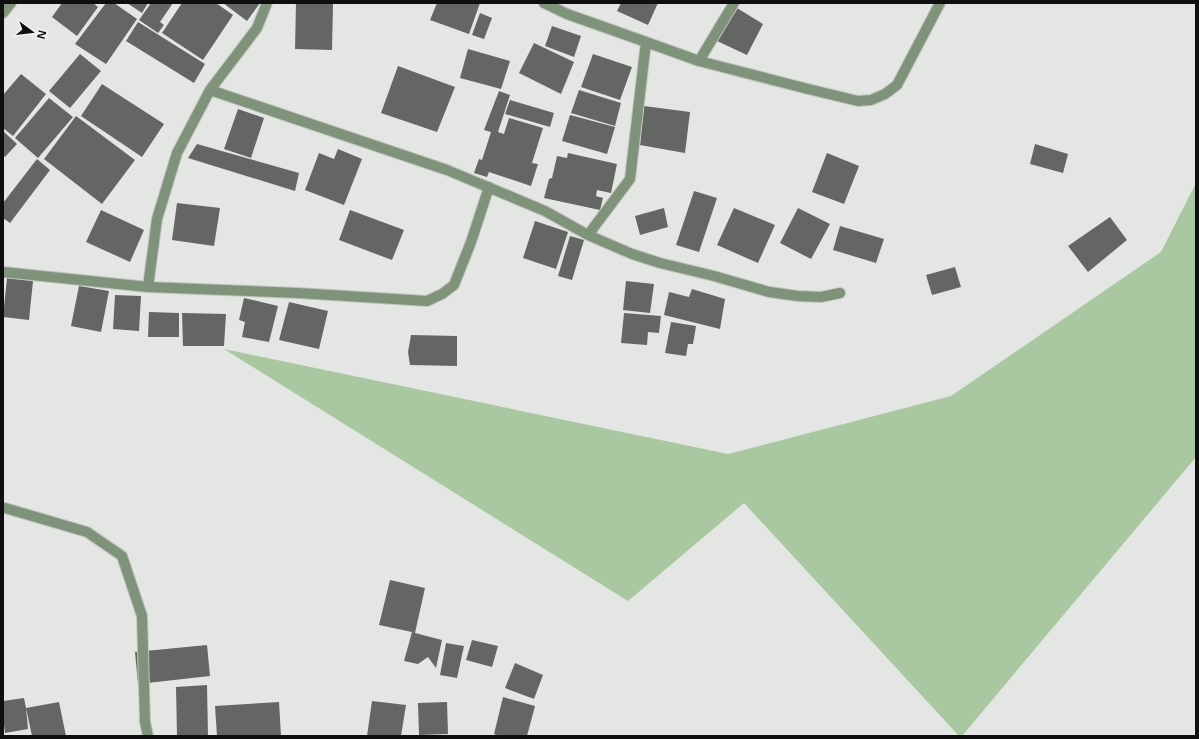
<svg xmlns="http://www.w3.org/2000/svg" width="1199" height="739" viewBox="0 0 1199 739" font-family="'Open Sans',sans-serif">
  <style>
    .green { fill: #a9c8a1 }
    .building { fill: #646663 }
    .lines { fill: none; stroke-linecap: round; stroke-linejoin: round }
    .minor-casing { stroke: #c1c4c1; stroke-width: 12 }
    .minor { stroke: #7f927a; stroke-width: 10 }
  </style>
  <rect width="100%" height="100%" fill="#e3e6e3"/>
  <path class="green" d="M 1196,183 L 1196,457 L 962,736 L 959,736 L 744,503 L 628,601 L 224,349 L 728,454 L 951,396 L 1161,252 Z"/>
  <path class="building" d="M 62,3 L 93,3 L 98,7 L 77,36 L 52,17 Z
    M 106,3 L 114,3 L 137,19 L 106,64 L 75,44 Z
    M 127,3 L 148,3 L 142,13 Z
    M 151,3 L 173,3 L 160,22 L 164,25 L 158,33 L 139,20 Z
    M 182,3 L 216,3 L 233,15 L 203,60 L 162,33 Z
    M 223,3 L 260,3 L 247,21 Z
    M 296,3 L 333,4 L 332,50 L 295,49 Z
    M 437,3 L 480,3 L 469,34 L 430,20 Z
    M 621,3 L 658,3 L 648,25 L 617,11 Z
    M 732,5 L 763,24 L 747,55 L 717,41 Z
    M 480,13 L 492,18 L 484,39 L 472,35 Z
    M 138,22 L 205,64 L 194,83 L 126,41 Z
    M 552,26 L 581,36 L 574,57 L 545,46 Z
    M 534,43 L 574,62 L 561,94 L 519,73 Z
    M 468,49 L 510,61 L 501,89 L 460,78 Z
    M 80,54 L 101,71 L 70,108 L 49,91 Z
    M 593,54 L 632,67 L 620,100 L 581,87 Z
    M 398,66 L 455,87 L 437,132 L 381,113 Z
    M 21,74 L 46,94 L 13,136 L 3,128 L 3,95 Z
    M 102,84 L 164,124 L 142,157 L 81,116 Z
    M 579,90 L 621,103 L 615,126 L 571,113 Z
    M 499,91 L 510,95 L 498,132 L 504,134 L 509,118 L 543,128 L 532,163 L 538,164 L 531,186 L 489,172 L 487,177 L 474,173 L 479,159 L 482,160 L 491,132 L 484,130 Z
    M 49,98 L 73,117 L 38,158 L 15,138 Z
    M 510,100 L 554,113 L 550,127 L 505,114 Z
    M 644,106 L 690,112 L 685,153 L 640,145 Z
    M 238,109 L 264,118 L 251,158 L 224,149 Z
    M 570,115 L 615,127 L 607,154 L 562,141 Z
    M 76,116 L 135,160 L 102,204 L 44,159 Z
    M 3,131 L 17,144 L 5,157 L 3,155 Z
    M 197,144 L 299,173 L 295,191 L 188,158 Z
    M 1035,144 L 1068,154 L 1063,173 L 1030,164 Z
    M 338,149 L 362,159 L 344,205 L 305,190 L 319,153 L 334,159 Z
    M 568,153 L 617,164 L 611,193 L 597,190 L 596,196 L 603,198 L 600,210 L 544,198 L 549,179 L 552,178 L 557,156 L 567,158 Z
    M 827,153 L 859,166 L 844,204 L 812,192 Z
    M 37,159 L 50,170 L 10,223 L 3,218 L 3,203 Z
    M 694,191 L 717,198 L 699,252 L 676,245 Z
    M 177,203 L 220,208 L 214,246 L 172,240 Z
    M 664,208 L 668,227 L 640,235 L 635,216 Z
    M 734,208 L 775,225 L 758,263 L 717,245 Z
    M 798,208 L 830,224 L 811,259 L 780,243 Z
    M 101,210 L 144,230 L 130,262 L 86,242 Z
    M 350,210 L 404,230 L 392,260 L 339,240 Z
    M 1110,217 L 1127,240 L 1088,272 L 1068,246 Z
    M 535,221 L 568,232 L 556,269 L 523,258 Z
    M 840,226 L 884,239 L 876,263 L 833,250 Z
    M 570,236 L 584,240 L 572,280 L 558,276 Z
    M 955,267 L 961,287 L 932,295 L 926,275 Z
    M 7,278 L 33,281 L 29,320 L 3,317 Z
    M 626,281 L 654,284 L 650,313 L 623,310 Z
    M 79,286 L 109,291 L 101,332 L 71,326 Z
    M 692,289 L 725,299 L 720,329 L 664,315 L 669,292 L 689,297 Z
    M 115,295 L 141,296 L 139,331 L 113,329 Z
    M 244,298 L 278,306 L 269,342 L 242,337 L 245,322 L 239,320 Z
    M 289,302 L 328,311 L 319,349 L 279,340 Z
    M 149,312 L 179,313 L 179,337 L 148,337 Z
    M 182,313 L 226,314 L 224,346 L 183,346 Z
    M 624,313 L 661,316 L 659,333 L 648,332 L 647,345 L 621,343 Z
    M 671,322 L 696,326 L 693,344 L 688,344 L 686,356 L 665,353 Z
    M 411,335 L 457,336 L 457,366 L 410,365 L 408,352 Z
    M 390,580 L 425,588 L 415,633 L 442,640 L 436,668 L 428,657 L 418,664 L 404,661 L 412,632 L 379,625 Z
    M 472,640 L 498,646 L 492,667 L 466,660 Z
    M 446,643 L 464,646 L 457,678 L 440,675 Z
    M 207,645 L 210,676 L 138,684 L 135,652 Z
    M 515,663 L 543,675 L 534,699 L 505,688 Z
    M 207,685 L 208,736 L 177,736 L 176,687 Z
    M 503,697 L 535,706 L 527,736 L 500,736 L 494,734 Z
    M 24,698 L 26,708 L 59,702 L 66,736 L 32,736 L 26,708 L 28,729 L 5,733 L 3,715 L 3,701 Z
    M 372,701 L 406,705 L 401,736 L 367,736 Z
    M 279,702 L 281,736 L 217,736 L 215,706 Z
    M 447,702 L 448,734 L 419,735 L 418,703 Z"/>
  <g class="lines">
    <defs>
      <path id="minor" d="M 3,13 L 11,3
        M 646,42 L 699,61 L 808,89 L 858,101 L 871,100 L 885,94 L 897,85 L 940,3
        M 699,61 L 734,3
        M 210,90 L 447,170 L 545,211 L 588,235 L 630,179 L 646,42 L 567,14 L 544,3
        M 588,235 L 632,254 L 660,263 L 714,276 L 769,292 L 798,296 L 821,297 L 840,293
        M 3,272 L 148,287 L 298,293 L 427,301 L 442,294 L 454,285 L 471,242 L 489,187
        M 148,287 L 157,219 L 177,153 L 210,90 L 257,28 L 267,3
        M 5,508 L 87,532 L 122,556 L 142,616 L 145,722 L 148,736"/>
    </defs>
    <use href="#minor" class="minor-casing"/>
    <use href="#minor" class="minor"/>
  </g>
  <rect width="1199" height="739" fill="none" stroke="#0e0f0e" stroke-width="8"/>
  <g transform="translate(32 32) rotate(105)" stroke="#f1f3f0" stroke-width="3" paint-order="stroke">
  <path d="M0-3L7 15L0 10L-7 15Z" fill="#0e0f0e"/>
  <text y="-6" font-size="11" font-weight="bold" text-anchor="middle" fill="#0e0f0e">N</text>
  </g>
</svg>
